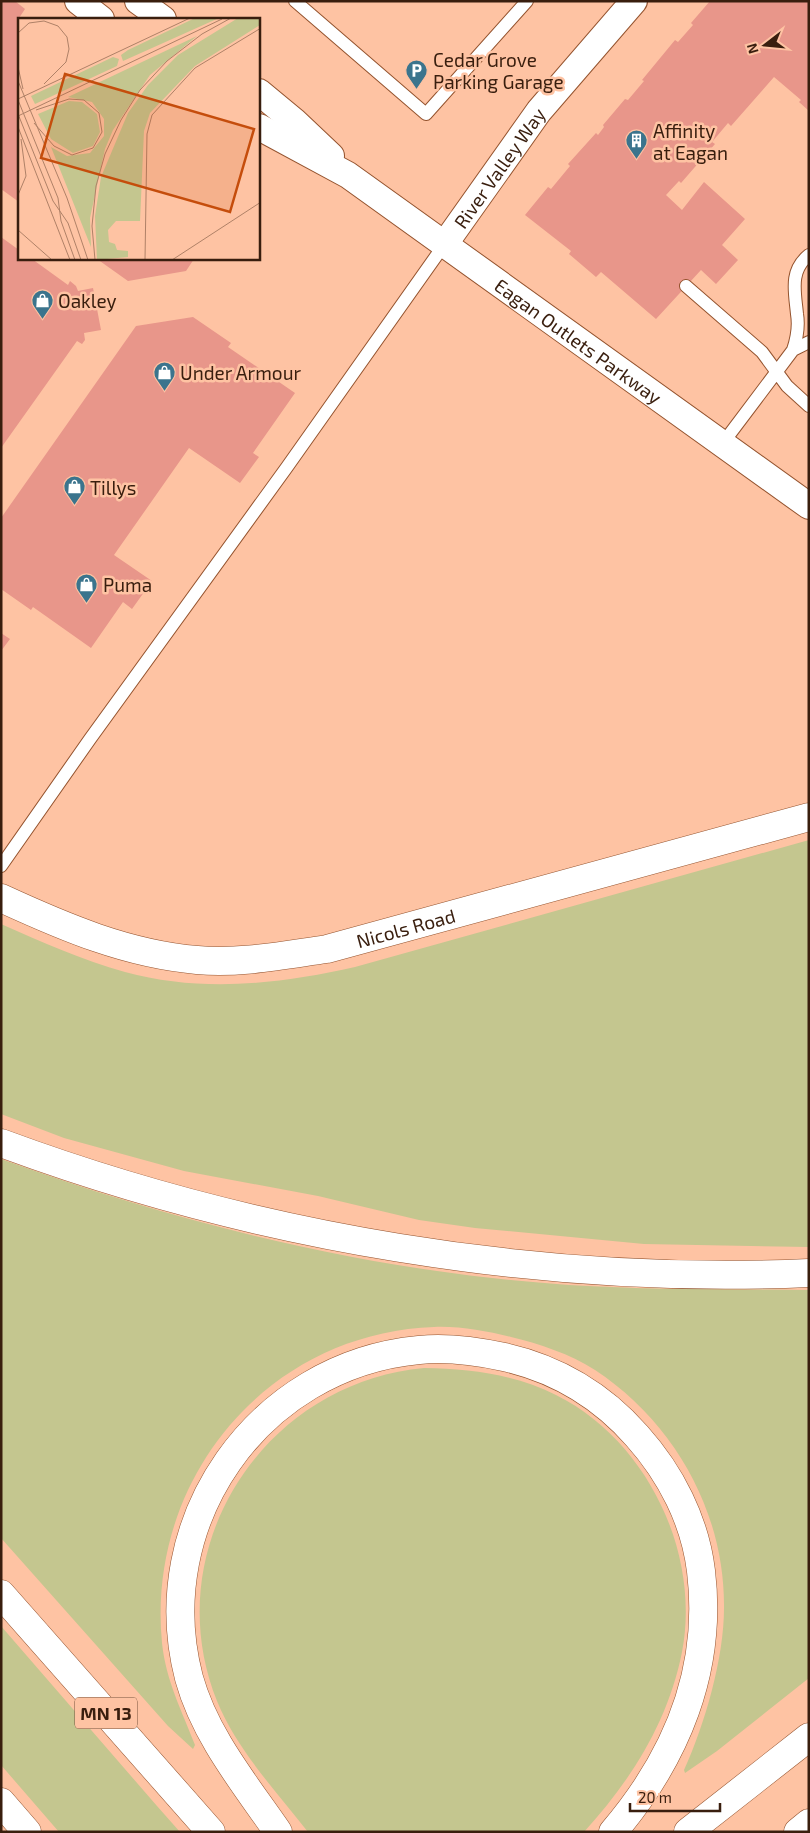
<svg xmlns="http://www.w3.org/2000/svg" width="810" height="1833" viewBox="0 0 810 1833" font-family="'Exo 2',sans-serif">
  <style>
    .green { fill: #c4c68f }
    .building { fill: #e8968a }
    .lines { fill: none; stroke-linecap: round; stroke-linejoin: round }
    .service-casing { stroke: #94532e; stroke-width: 14 }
    .minor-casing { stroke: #94532e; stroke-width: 28 }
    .tertiary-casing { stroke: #94532e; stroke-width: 29 }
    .trunk-casing { stroke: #94532e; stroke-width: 29 }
    .motorway-casing { stroke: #94532e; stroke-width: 29 }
    .service { stroke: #fff; stroke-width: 12 }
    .minor { stroke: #fff; stroke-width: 26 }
    .tertiary { stroke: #fff; stroke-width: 28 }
    .trunk { stroke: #fff; stroke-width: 28 }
    .motorway { stroke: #fff; stroke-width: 28 }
    .labels { text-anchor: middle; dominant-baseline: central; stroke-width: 5; stroke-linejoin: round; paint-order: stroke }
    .shield { fill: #fec3a3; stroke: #74503b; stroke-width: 1 }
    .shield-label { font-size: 18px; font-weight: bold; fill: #391e0e }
    .poi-label { font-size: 19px; fill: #391e0e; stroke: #fec3a3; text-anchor: start }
    .street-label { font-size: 19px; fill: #391e0e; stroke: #fec3a3 }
    .inset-road { fill: none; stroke: #af8167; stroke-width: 1 }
    .view { fill: #c54d0c; fill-opacity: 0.15; stroke: #c54d0c; stroke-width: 2.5 }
    .inset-edge { fill: none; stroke: #391e0e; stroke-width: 2.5 }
  </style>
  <rect width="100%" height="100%" fill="#fec3a3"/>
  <path class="green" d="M 809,840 L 809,1247 L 644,1244 L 475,1228 L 419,1220 L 318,1196 L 184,1171 L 64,1138 L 1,1114 L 1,924 C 42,942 82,960 125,972 C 202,993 280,984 355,967 Z
    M 1,1159 C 183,1225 375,1272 569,1285 C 649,1290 729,1289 809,1290 L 809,1678 L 717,1751 L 685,1773 L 684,1770 C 705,1724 724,1658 724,1608 C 725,1512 674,1422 595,1370 C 570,1354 540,1344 511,1337 C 486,1331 460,1326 434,1327 C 267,1333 146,1479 162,1643 C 166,1681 182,1711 195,1745 L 193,1749 L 168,1726 L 1,1538 Z
    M 424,1368 C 470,1369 515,1374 556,1395 C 647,1440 701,1553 682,1652 C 668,1722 632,1779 584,1832 L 308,1832 C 276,1791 237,1750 217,1701 C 156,1549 263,1383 424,1368 Z
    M 1,1626 L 157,1806 L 180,1832 L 59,1832 L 1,1765 Z"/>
  <path class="building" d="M 1,1 L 15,1 L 25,9 L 19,18 L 19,202 L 1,189 Z
    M 710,1 L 809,1 L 809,111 L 799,102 L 801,100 L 774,77 L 731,126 L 728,123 L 712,142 L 715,144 L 681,183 L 679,181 L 666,195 L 682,210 L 704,182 L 745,219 L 722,245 L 738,260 L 716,284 L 701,270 L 656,319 L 601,272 L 596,277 L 569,254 L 571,251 L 525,215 L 548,187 L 551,189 L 570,166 L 568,164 L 596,133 L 598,135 L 604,127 L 603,125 L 625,99 L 628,100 L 644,81 L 642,80 L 675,40 L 678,42 L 693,25 L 691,23 Z
    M 1,237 L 19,250 L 19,259 L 32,259 L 68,285 L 70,281 L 76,286 L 78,291 L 93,288 L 101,330 L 84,333 L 85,340 L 82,344 L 77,341 L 1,448 Z
    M 97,259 L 194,259 L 186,271 L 128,281 Z
    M 193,317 L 231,343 L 228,347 L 295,393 L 253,453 L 259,457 L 240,483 L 189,448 L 114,555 L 152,581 L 132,609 L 123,602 L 91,648 L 33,607 L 31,610 L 1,589 L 1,518 L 136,326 Z
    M 1,633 L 10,639 L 1,651 Z"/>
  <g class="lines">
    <defs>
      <path id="service" d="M 295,1 L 426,114 L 527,1
        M 686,286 L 762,352 L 787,386 L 809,406
        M 793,350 C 797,338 799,326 797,314 C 795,292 789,271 809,255
        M 723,443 L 793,350 L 809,342
        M 1,866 L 90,739 L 287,467 L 444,245"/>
      <g id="minor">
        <path d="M 78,1 L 101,19"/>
        <path d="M 138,1 L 163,19"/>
        <path d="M 259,92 L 294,121 L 331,156"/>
        <path id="s1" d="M 259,127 L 348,175 L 809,506"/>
        <path id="s2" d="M 444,245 L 539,111 L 634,1"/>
      </g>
      <g id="tertiary">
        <path id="s3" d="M 1,898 C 64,927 127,954 197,960 C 240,964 284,955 327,949 L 809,817"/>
      </g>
      <path id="trunk" d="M 1,1594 L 211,1832
        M 1,1802 L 27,1832"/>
      <path id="motorway" d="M 1,1143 C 255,1237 538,1285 809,1273
        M 278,1832 C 245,1784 205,1736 189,1678 C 148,1522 258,1365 419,1350 C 447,1347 476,1351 504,1357 C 557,1369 601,1395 637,1436 C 671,1474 695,1521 701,1571 C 713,1670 676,1758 613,1832
        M 688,1832 L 809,1737
        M 798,1832 L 809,1823"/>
    </defs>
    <use href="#service" class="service-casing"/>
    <use href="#minor" class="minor-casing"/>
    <use href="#tertiary" class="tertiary-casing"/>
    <use href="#trunk" class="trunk-casing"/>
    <use href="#motorway" class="motorway-casing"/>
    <use href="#service" class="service"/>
    <use href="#minor" class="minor"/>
    <use href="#tertiary" class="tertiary"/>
    <use href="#trunk" class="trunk"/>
    <use href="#motorway" class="motorway"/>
  </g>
  <defs>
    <symbol id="parking-pin" viewBox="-11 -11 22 30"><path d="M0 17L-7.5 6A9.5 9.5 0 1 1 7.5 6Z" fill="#3b748d" stroke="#fec3a3"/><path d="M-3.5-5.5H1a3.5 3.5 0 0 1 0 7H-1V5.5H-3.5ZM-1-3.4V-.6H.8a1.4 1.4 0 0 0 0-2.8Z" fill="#fff"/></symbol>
    <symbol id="building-pin" viewBox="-11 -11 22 30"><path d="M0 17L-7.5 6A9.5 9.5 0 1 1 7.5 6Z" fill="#3b748d" stroke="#fec3a3"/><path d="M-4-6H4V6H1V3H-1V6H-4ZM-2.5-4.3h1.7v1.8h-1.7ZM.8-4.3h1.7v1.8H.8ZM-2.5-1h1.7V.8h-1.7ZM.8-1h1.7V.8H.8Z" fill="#fff"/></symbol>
    <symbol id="shop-pin" viewBox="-11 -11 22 30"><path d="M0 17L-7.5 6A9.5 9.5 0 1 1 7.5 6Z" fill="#3b748d" stroke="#fec3a3"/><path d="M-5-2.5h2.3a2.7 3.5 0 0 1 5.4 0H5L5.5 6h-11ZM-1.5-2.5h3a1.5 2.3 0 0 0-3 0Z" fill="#fff"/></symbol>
  </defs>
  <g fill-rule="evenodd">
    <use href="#parking-pin" x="404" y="58" width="25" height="34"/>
    <use href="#building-pin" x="624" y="128" width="25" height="34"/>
    <use href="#shop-pin" x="30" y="288" width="25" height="34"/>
    <use href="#shop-pin" x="152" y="360" width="25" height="34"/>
    <use href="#shop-pin" x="62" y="474" width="25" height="34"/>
    <use href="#shop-pin" x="74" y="572" width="25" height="34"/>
  </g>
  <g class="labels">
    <rect class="shield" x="75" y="1697.5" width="62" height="31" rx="4"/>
    <g class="shield-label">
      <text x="106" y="1713">MN 13</text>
    </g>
    <g class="poi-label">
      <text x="433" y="59">Cedar Grove<tspan x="433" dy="22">Parking Garage</tspan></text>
      <text x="653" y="130">Affinity<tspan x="653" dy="22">at Eagan</tspan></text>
      <text x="58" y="300">Oakley</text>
      <text x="180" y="372">Under Armour</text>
      <text x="90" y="487">Tillys</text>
      <text x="103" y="584">Puma</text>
    </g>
    <g class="street-label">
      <text stroke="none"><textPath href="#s2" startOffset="95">River Valley Way</textPath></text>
      <text stroke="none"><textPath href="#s1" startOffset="385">Eagan Outlets Parkway</textPath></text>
      <text stroke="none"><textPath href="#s3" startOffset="419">Nicols Road</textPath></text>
    </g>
  </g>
  <g transform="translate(18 18)">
    <rect width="242" height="242" fill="#fec3a3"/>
    <path d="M 177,0 L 201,0 L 105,43 L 103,37 L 110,32 ZM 220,0 L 242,0 L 242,7 L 177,48 L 132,95 L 126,113 L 122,203 L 98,203 L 90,212 L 91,224 L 97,226 L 99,232 L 110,233 L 110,239 L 79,242 L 77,198 L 83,159 L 110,95 L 130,67 L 160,37 ZM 179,18 L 132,57 L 95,112 L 87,131 L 72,200 L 73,229 L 33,129 L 49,138 L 72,135 L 86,118 L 86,101 L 74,84 L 50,79 ZM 95,39 L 101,41 L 99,48 L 17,86 L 13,78 ZM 51,83 L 64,84 L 79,96 L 82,114 L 75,128 L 55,135 L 33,121 L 20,96 Z" fill="#c4c68f"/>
    <path class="inset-road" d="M 94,0 L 130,0M 0,15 L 11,5 L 26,3 L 40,8 L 49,19 L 51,31 L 48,44 L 26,66M 0,49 L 5,71M 0,63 L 49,180 L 70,242M 0,81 L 172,0M 0,82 L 40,180 L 43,203 L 57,242M 0,96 L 35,183 L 50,205 L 63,242M 0,98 L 204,1M 16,105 L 36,128 L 54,137 L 75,130 L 84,114 L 81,95 L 66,82 L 51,81 L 18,92M 0,109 L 52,242M 0,177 L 8,158 L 3,121M 0,212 L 34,242M 77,242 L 74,208 L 78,168 L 87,136 L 103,102 L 122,72 L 149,43 L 184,16 L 213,0M 127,242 L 129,116 L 134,97 L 177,50 L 243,10M 154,242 L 243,184"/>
    <path class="view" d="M 47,56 L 236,111 L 212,194 L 23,140 Z"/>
    <rect width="242" height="242" class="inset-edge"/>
  </g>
  <rect width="810" height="1833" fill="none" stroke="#391e0e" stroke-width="5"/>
  <g transform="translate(765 45) rotate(254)" stroke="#fec3a3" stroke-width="4" paint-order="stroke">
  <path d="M0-4L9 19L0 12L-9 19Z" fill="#391e0e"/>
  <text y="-8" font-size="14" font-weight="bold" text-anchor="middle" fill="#391e0e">N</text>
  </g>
  <path d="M630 1803v8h90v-8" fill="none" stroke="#391e0e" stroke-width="2.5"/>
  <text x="638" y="1803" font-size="15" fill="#391e0e" stroke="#fec3a3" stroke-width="4" paint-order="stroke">20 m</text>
</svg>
